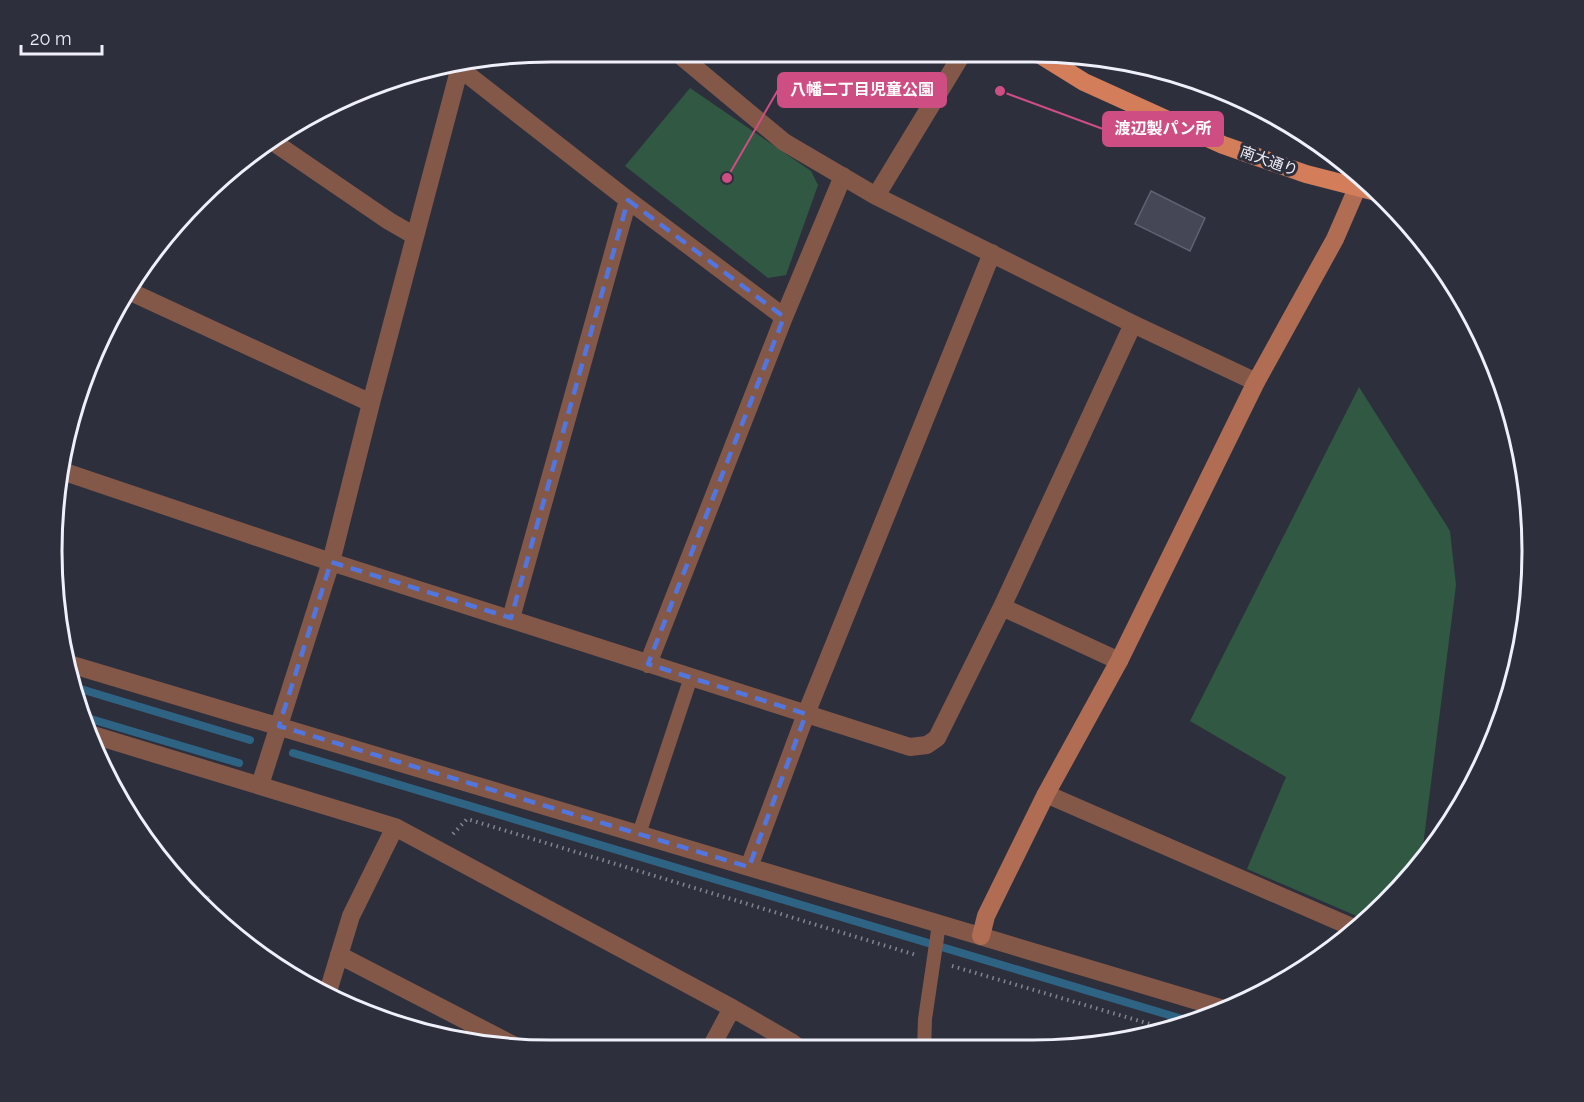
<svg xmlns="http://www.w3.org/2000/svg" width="1584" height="1102" viewBox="0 0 1584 1102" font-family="Raleway,'Noto Sans JP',sans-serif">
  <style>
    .green { fill: #315843 }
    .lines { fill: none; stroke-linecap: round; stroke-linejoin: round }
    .stream { stroke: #2f6384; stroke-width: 8 }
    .building { fill: #464756; stroke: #606172; stroke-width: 1.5 }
    .path { stroke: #858591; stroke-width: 4; stroke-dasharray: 1.5 4.5; stroke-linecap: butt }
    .lane { stroke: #835848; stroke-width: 14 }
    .street { stroke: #835848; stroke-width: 18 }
    .secondary { stroke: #b06d53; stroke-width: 18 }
    .primary { stroke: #d37d5b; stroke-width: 18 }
    .marked { fill: none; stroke: #5276e0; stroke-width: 4.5; stroke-dasharray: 12 8; stroke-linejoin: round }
    .labels { text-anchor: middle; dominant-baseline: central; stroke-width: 6; stroke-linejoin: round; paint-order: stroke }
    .street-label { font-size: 15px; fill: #f0f0fa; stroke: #2e2f3d }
    .rim { fill: none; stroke: #f0f0fa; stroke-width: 3 }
    .leader { fill: none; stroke: #ce4e83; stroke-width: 2 }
    .callout-dot { fill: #ce4e83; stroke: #2e2f3d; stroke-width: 2 }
    .callout { fill: #ce4e83; stroke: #ce4e83; stroke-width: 2 }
    .callout-label { font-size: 16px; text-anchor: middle; font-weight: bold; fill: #fff }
  </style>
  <rect width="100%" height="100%" fill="#2e2f3d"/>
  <path class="green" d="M 690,88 L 811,171 L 818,185 L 786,275 L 768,278 L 625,166 Z
    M 1359,387 L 1450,531 L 1456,585 L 1421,862 L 1386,905 L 1366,920 L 1247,869 L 1286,777 L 1190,721 Z"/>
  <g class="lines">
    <path class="stream" d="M 74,687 L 250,740
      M 84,717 L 239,763
      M 293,753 L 1189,1021"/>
  </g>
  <path class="building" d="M 1151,191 L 1205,218 L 1190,251 L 1135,224 Z
    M 185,888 L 209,897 L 204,910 L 197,904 Z"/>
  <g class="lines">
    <path class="path" d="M 453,834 L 467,819 L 916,955
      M 952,966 L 1167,1029"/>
    <path class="lane" d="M 639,834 L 691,677
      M 924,1051 L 925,1019 L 939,924"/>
    <path class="street" d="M 675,51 L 784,142 L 876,196 L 1133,324 L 1256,382
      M 454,64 L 628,200 L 784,317
      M 269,139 L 389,221 L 415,236
      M 876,196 L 964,51
      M 131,292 L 371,403
      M 59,470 L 331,562 L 910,747 L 927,745 L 937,738 L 1002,607 L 1133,324
      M 1002,607 L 1119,661
      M 511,618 L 628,200
      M 66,663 L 1224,1009
      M 648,664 L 784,317 L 843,176
      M 90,734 L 395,827 L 732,1008 L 791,1042 L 803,1051
      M 260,785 L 331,562 L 371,403 L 461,63
      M 1046,794 L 1354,928
      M 749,867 L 806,714 L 992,253
      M 339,955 L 519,1048
      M 327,995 L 351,916 L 395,827
      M 709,1051 L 732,1008"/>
    <path class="secondary" d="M 981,936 L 986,916 L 1046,794 L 1119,661 L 1256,382 L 1335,239 L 1361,179"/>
    <path class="primary" d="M 1034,51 L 1084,82 L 1223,145 L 1306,174 L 1380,193"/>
  </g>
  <path class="marked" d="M 628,200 L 784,317 L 648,664 L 806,714 L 749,867 L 279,726 L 331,562 L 511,618 Z"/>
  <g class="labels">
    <g class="street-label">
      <text transform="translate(1269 161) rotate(20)">南大通り</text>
    </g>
  </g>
  <path d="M0 0H1584V1102H0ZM551 62H1033A489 489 0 0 1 1522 551V551A489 489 0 0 1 1033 1040H551A489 489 0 0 1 62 551V551A489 489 0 0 1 551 62Z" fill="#2e2f3d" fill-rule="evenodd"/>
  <path class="rim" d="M551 62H1033A489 489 0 0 1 1522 551V551A489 489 0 0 1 1033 1040H551A489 489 0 0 1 62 551V551A489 489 0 0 1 551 62Z"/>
  <path class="leader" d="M727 178L778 90M1000 91L1103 129"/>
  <g class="callout-dot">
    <circle cx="727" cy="178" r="6"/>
    <circle cx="1000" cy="91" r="6"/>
  </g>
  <g class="callout">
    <rect x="778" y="73" width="168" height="34" rx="6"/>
    <rect x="1103" y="112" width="120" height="34" rx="6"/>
  </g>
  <g class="callout-label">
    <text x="862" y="95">八幡二丁目児童公園</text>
    <text x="1163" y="134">渡辺製パン所</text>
  </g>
  <path d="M21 45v9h81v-9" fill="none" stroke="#f0f0fa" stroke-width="3"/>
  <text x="30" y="45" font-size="18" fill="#f0f0fa" stroke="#2e2f3d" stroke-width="4.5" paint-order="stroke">20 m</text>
</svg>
